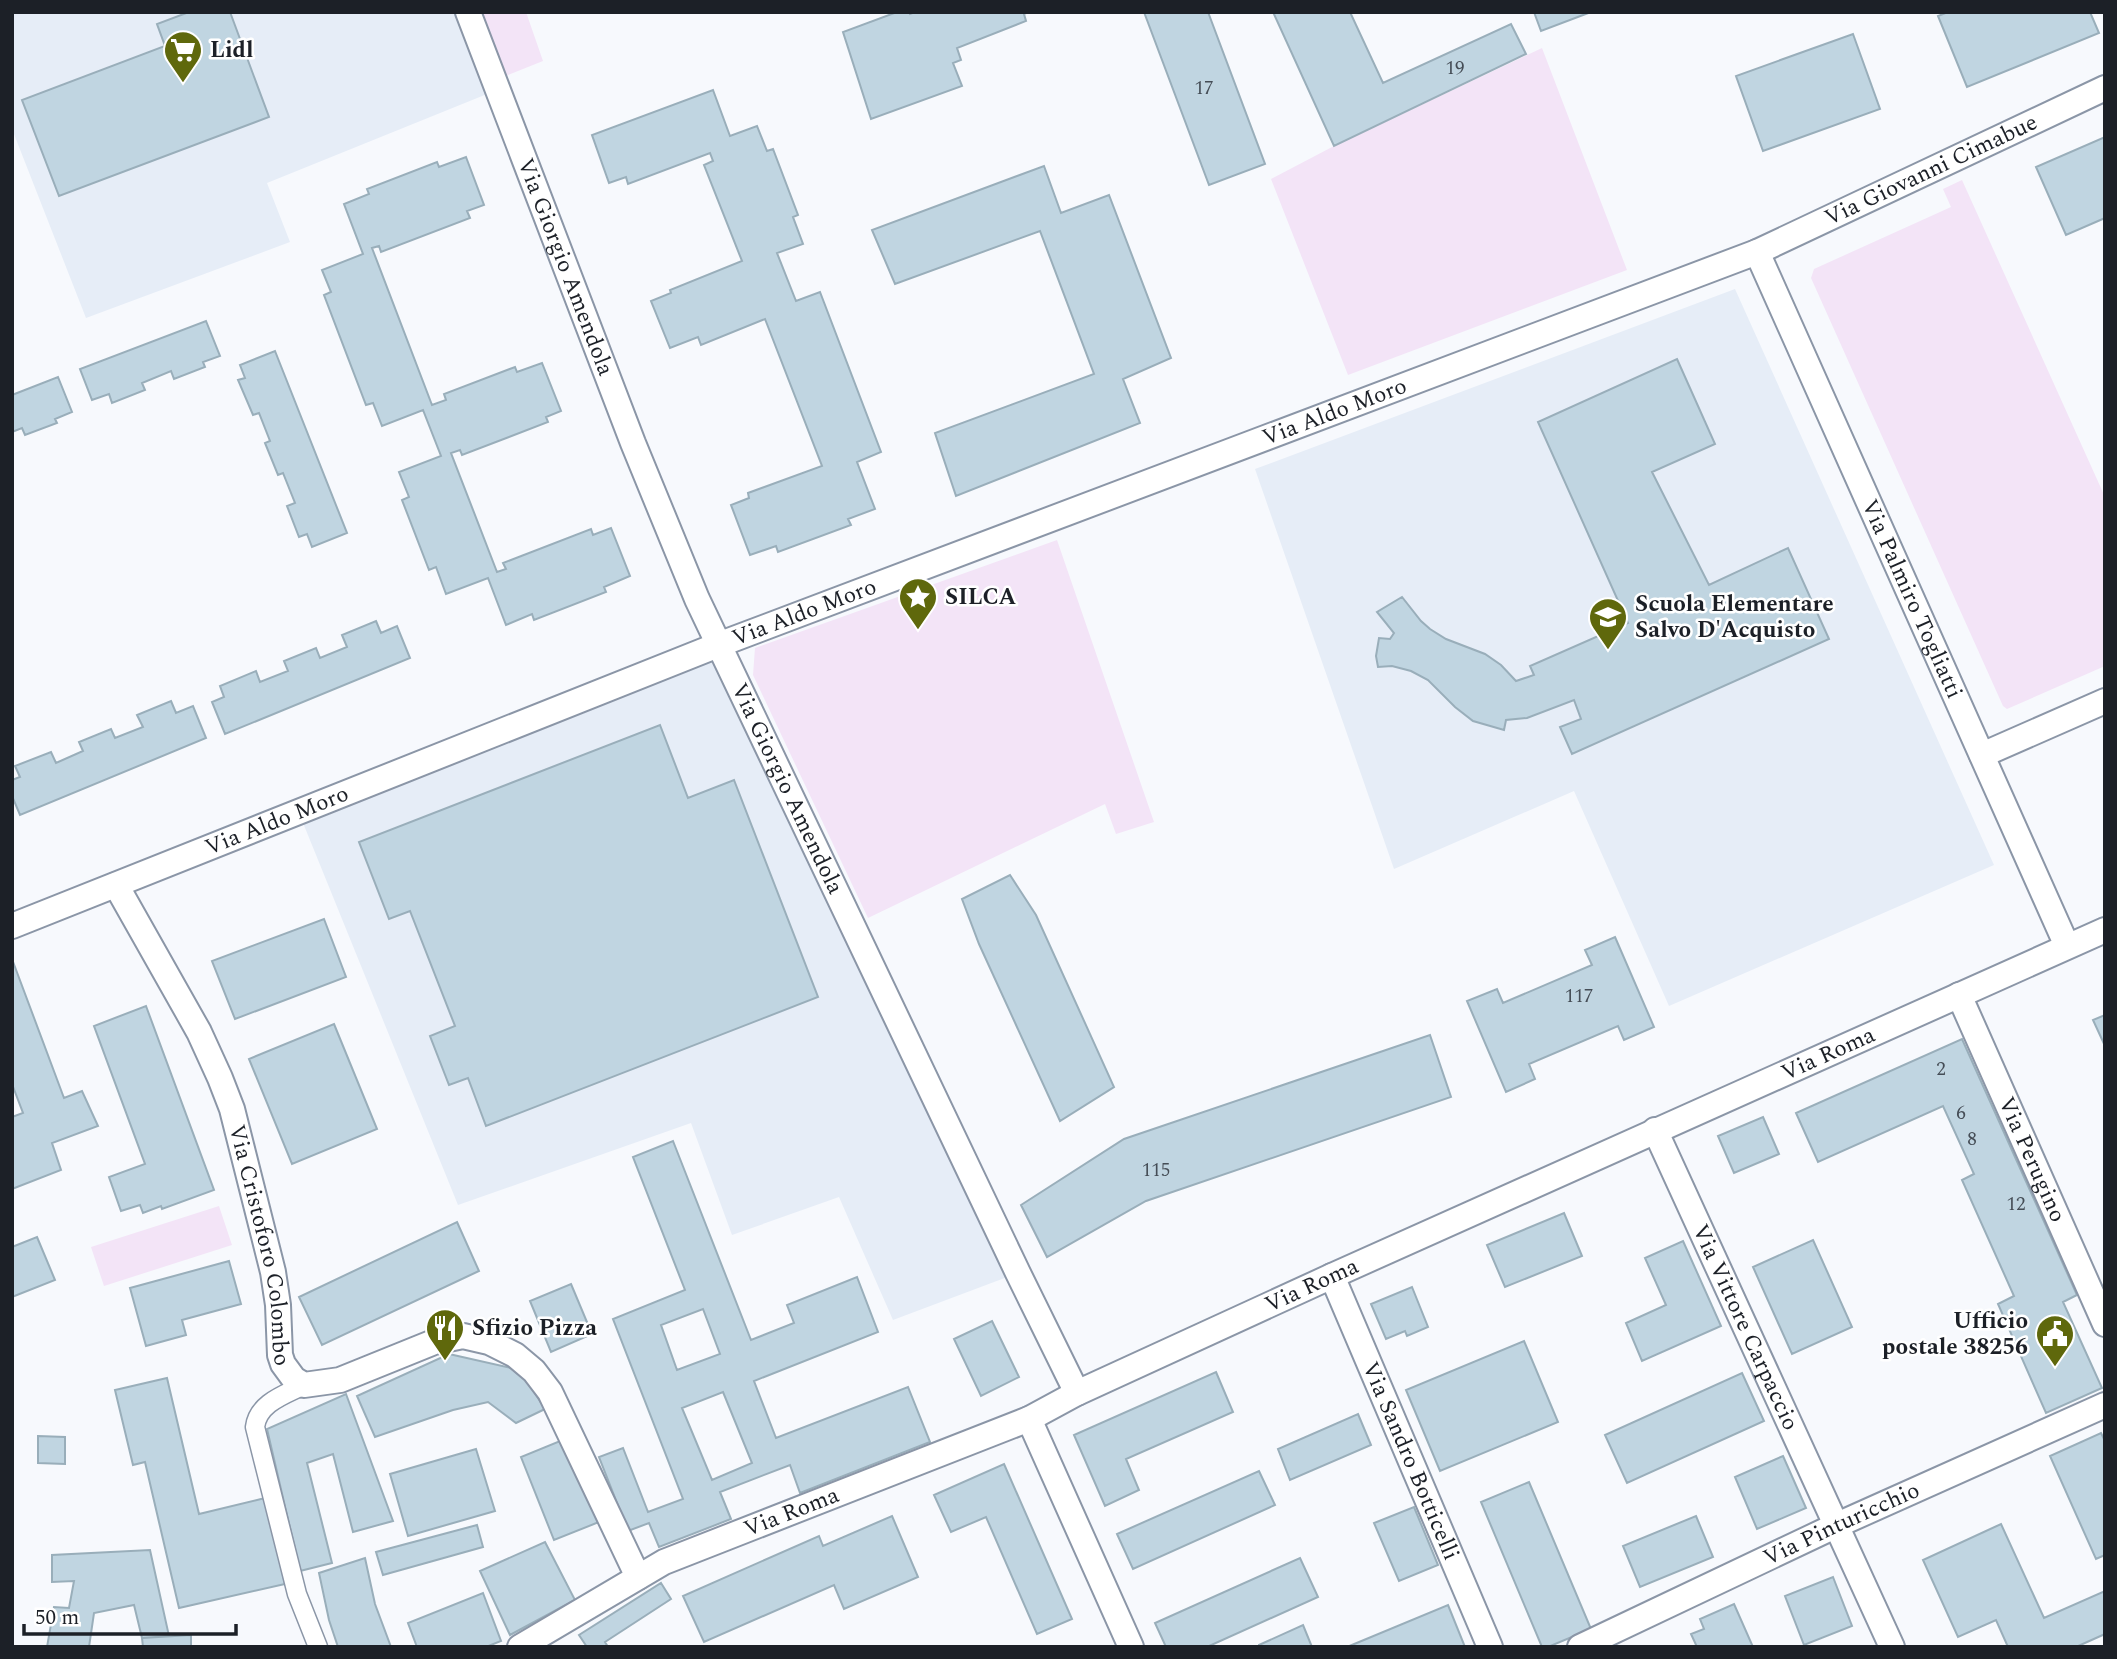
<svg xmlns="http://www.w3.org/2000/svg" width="2117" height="1659" viewBox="0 0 2117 1659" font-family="Spectral,serif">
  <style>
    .built { fill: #e6edf7 }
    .green { fill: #f3e4f7 }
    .building { fill: #c0d5e1; stroke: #99aeba; stroke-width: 2; fill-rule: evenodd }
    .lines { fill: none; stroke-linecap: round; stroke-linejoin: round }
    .pedestrian-casing { stroke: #8b96a7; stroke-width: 21 }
    .minor-casing { stroke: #8b96a7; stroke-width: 28 }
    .pedestrian { stroke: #fff; stroke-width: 18 }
    .minor { stroke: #fff; stroke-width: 24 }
    .labels { text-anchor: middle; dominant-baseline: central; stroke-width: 5; stroke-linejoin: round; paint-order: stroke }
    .number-label { font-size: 19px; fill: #454d56 }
    .poi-label { font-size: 23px; font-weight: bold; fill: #1c2027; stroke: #fff; text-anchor: start }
    .street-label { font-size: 23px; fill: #1c2027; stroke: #fff }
  </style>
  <rect width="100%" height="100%" fill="#f7f9fd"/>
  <path class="built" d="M 12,12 L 468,12 L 497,90 L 267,183 L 290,242 L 86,318 L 12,129 Z
    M 1735,289 L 1994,865 L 1669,1006 L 1574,791 L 1394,869 L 1255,469 Z
    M 718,645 L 1018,1273 L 893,1320 L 839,1197 L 732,1235 L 691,1123 L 458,1205 L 299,813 Z"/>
  <path class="green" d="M 479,12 L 526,12 L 543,61 L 503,77 Z
    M 1542,48 L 1627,270 L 1348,375 L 1271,179 L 1334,146 Z
    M 1962,180 L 2105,497 L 2105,666 L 2007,709 L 2003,706 L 1811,278 L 1814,269 L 1951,207 L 1943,189 Z
    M 1057,540 L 1154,822 L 1116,834 L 1105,804 L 868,918 L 753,675 L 755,648 Z
    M 219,1206 L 232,1245 L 104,1286 L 91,1247 Z"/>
  <path class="building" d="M 189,12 L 230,12 L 269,117 L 59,196 L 22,100 L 165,46 L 157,24 Z
    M 897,12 L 909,12 L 910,14 L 915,12 L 1028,12 L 1024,14 L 1026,21 L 957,48 L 961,60 L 953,63 L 962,86 L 871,119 L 843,32 Z
    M 1144,12 L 1208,12 L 1265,164 L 1209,185 Z
    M 1273,12 L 1350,12 L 1383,83 L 1511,24 L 1526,54 L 1334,146 Z
    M 1534,12 L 1591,12 L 1541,31 Z
    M 1948,12 L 2090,12 L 2099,33 L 1967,87 L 1938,16 Z
    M 1853,34 L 1880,109 L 1763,151 L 1736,76 Z
    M 713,90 L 730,136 L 757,126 L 767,151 L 773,149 L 798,215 L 793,217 L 803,244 L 777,253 L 796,301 L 820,292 L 881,452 L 857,462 L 875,509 L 848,519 L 851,525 L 778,552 L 776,546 L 750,555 L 731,505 L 749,498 L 748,493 L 822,466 L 765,319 L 701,345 L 698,337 L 670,348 L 651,301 L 671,293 L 670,290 L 742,261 L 704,165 L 713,161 L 710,153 L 628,184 L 626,177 L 609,183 L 592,135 Z
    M 2105,137 L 2105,218 L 2066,235 L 2036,167 Z
    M 466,157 L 484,205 L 467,211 L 470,218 L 381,252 L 379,246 L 372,248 L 432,405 L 446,400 L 444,394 L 515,367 L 517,372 L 542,363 L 561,411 L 546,417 L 548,422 L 462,455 L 460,450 L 451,453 L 497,572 L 506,569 L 503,563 L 591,529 L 593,535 L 611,528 L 630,576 L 604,587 L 606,592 L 534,620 L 532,614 L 506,625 L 488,578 L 446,594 L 436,567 L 429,570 L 402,500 L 409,497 L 399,472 L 441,456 L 423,410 L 382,426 L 373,403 L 366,405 L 324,295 L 331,292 L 322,270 L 363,254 L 344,204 L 369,194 L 367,189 L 437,162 L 439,167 Z
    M 1044,166 L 1061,213 L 1109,195 L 1171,358 L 1123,379 L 1140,423 L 956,496 L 935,433 L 1094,374 L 1040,231 L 895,284 L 872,230 Z
    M 206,321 L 220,356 L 203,362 L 205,367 L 174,379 L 171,371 L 142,383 L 145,390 L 112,403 L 109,394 L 92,400 L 80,369 Z
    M 275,351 L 347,533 L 312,547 L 307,534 L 299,537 L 287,506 L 295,503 L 283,473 L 278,475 L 265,443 L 270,441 L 259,413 L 253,415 L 238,380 L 245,378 L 240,365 Z
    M 1677,359 L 1715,444 L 1652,472 L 1709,585 L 1788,548 L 1829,639 L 1572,754 L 1560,727 L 1581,719 L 1574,700 L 1527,718 L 1506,720 L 1504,730 L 1473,721 L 1455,707 L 1428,680 L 1411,671 L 1392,666 L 1378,667 L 1376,656 L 1379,638 L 1390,639 L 1394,633 L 1377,612 L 1402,597 L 1421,621 L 1430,629 L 1446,639 L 1485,654 L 1501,665 L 1516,681 L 1534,675 L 1530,666 L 1628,623 L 1538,422 Z
    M 58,377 L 72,412 L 55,419 L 57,423 L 25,435 L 22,428 L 12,432 L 12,395 Z
    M 376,621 L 381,633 L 397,626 L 410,658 L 225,734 L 212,702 L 224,697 L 220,686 L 256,671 L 260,682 L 288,671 L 284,661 L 316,648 L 320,658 L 347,647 L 342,635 Z
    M 171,701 L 176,713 L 193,706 L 206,738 L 20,815 L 12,796 L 12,780 L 20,777 L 15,766 L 51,752 L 56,763 L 83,751 L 79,742 L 111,729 L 115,738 L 143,727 L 137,715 Z
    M 660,725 L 688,798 L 734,780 L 818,997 L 486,1126 L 468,1078 L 449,1085 L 430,1036 L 455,1026 L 410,911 L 389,919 L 359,842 Z
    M 1010,875 L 1036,915 L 1114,1087 L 1060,1121 L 979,944 L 962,899 Z
    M 324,919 L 346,977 L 235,1019 L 212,961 Z
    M 1615,937 L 1654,1027 L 1624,1040 L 1618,1026 L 1529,1064 L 1535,1079 L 1506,1092 L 1467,1001 L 1497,989 L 1503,1003 L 1592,965 L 1585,950 Z
    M 12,959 L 64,1098 L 82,1091 L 98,1126 L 52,1143 L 61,1170 L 12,1189 L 12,1117 L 23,1113 L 12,1084 Z
    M 146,1006 L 214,1190 L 162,1209 L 161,1206 L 143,1213 L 140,1205 L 121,1211 L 109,1177 L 145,1164 L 94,1026 Z
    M 2105,1015 L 2105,1046 L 2093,1020 Z
    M 334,1024 L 377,1129 L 292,1164 L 249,1059 Z
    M 1430,1035 L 1451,1097 L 1146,1201 L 1047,1257 L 1021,1205 L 1124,1139 Z
    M 1962,1039 L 2077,1295 L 2063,1302 L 2102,1388 L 2046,1413 L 1998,1304 L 2014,1296 L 1962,1180 L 1974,1174 L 1943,1106 L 1818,1162 L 1796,1113 Z
    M 1763,1117 L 1779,1154 L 1734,1173 L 1718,1136 Z
    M 673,1141 L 751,1340 L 794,1323 L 787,1305 L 857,1277 L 878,1332 L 754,1381 L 776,1438 L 908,1387 L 930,1442 L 800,1493 L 790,1465 L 720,1492 L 731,1519 L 659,1547 L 649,1523 L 628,1531 L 599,1457 L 623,1448 L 648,1512 L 683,1499 L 613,1319 L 685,1290 L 633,1157 ZM 703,1309 L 720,1354 L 677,1370 L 661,1325 ZM 723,1392 L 752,1463 L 712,1480 L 682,1408 Z
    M 1564,1213 L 1582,1256 L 1505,1287 L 1487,1245 Z
    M 457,1222 L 479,1271 L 322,1345 L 299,1297 Z
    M 37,1237 L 55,1280 L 12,1297 L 12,1247 Z
    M 1813,1240 L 1852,1327 L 1792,1354 L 1753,1267 Z
    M 1683,1241 L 1721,1326 L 1642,1361 L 1626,1323 L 1666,1305 L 1645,1258 Z
    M 229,1261 L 241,1304 L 182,1320 L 186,1335 L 146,1346 L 130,1288 Z
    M 571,1284 L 592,1334 L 551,1352 L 530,1301 Z
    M 1412,1287 L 1428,1327 L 1407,1336 L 1405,1331 L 1386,1339 L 1371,1304 Z
    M 992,1321 L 1019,1377 L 981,1396 L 954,1339 Z
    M 1524,1341 L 1558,1422 L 1440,1471 L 1406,1390 Z
    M 449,1354 L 520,1370 L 545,1409 L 516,1423 L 488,1402 L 453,1410 L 375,1437 L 357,1396 Z
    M 1216,1372 L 1233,1412 L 1126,1459 L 1139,1490 L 1105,1506 L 1074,1435 Z
    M 1742,1373 L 1764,1421 L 1627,1483 L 1605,1435 Z
    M 167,1378 L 199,1514 L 265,1498 L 285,1584 L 179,1608 L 145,1462 L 133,1465 L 115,1390 Z
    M 346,1394 L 393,1521 L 353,1532 L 333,1454 L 307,1463 L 332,1563 L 300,1571 L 267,1429 Z
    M 1358,1414 L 1371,1445 L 1290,1480 L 1278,1449 Z
    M 2101,1433 L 2105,1441 L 2105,1555 L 2096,1559 L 2050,1456 Z
    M 38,1436 L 65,1437 L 65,1464 L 38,1463 Z
    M 565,1439 L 599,1522 L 554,1540 L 521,1457 Z
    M 476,1449 L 495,1511 L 408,1536 L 390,1474 Z
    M 1783,1456 L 1806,1508 L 1757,1529 L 1735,1477 Z
    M 1004,1464 L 1072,1619 L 1037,1634 L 986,1517 L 951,1532 L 934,1495 Z
    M 1259,1471 L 1275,1505 L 1133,1569 L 1117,1534 Z
    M 1529,1482 L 1591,1629 L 1548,1647 L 1542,1647 L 1481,1502 Z
    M 1414,1507 L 1438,1565 L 1399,1581 L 1374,1523 Z
    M 892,1516 L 918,1577 L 844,1609 L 834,1585 L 704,1642 L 683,1596 L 819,1536 L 823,1546 Z
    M 1696,1516 L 1713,1557 L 1640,1587 L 1623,1546 Z
    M 2001,1524 L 2044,1618 L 2105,1591 L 2105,1634 L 2076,1647 L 2008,1647 L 1996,1620 L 1958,1637 L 1923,1560 Z
    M 477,1525 L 483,1547 L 383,1575 L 376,1552 Z
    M 545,1542 L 575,1600 L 510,1635 L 480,1571 Z
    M 150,1550 L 169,1636 L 142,1638 L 134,1605 L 94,1613 L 89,1647 L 47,1647 L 54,1607 L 69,1608 L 74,1581 L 52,1582 L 52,1555 Z
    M 365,1558 L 375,1604 L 391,1647 L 338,1647 L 329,1620 L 319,1573 Z
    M 1300,1558 L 1318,1597 L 1207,1647 L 1166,1647 L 1155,1623 Z
    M 1833,1577 L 1852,1626 L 1804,1645 L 1785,1596 Z
    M 661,1583 L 671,1599 L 605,1642 L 608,1647 L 587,1647 L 579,1635 Z
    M 483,1593 L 501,1641 L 486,1647 L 417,1647 L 408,1623 Z
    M 1734,1604 L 1753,1647 L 1697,1647 L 1691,1634 L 1704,1629 L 1700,1619 Z
    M 1448,1605 L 1465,1647 L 1347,1647 Z
    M 1303,1625 L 1312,1647 L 1259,1647 L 1259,1645 Z
    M 191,1635 L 191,1647 L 143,1647 L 142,1638 Z"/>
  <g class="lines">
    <defs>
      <path id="pedestrian" d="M 304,1385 C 284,1395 258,1403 255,1427 L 297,1594 L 318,1647"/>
      <g id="minor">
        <path id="s1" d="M 468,12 L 633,443 L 697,599 L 1018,1273 L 1077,1393"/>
        <path id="s2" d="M 1757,252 L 2067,946"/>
        <path d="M 1982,755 L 2105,701"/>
        <path id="s3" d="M 116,885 L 199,1032 L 220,1078 L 232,1109 L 273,1272 L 278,1305 L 280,1355 L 283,1364 L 294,1379 L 304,1385 L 340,1380 L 434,1342 L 463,1336 L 489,1342 L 515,1355 L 534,1371 L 550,1392 L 638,1577"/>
        <path id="s4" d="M 12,926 L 718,645 L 1757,252 L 2105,88"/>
        <path id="s5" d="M 1959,995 L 2105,1324"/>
        <path id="s6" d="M 1655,1130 L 1892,1647"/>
        <path id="s7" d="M 1332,1276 L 1490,1647"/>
        <path d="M 1029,1419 L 1131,1647"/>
        <path id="s8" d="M 520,1647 L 664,1562 L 1029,1419 L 1077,1393 L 1332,1276 L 2105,930"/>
        <path id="s9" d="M 1580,1647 L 1835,1526 L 2105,1405"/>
      </g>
    </defs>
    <use href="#pedestrian" class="pedestrian-casing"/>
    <use href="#minor" class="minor-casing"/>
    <use href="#pedestrian" class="pedestrian"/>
    <use href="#minor" class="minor"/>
  </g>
  <defs>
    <symbol id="supermarket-pin" viewBox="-11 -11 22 30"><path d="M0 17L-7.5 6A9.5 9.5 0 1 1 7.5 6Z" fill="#5f680c" stroke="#fff"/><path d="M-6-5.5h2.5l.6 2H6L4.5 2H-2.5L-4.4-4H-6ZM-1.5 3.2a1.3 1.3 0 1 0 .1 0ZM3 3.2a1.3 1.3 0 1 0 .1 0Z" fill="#fff"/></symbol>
    <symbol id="sight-pin" viewBox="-11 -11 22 30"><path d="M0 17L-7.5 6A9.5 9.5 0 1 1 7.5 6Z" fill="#5f680c" stroke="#fff"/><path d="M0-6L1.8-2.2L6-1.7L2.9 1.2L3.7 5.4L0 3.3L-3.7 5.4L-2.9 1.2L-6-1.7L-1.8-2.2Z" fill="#fff"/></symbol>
    <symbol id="school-pin" viewBox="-11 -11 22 30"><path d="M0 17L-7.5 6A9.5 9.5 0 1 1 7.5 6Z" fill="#5f680c" stroke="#fff"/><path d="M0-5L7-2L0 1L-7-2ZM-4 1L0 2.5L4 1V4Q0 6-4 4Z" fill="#fff"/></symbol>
    <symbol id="restaurant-pin" viewBox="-11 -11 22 30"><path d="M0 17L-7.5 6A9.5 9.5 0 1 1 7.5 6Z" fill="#5f680c" stroke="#fff"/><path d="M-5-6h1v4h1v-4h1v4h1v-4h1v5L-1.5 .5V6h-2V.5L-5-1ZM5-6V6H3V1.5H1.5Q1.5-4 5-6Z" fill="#fff"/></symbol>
    <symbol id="civic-pin" viewBox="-11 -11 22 30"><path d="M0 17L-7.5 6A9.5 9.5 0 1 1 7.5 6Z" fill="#5f680c" stroke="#fff"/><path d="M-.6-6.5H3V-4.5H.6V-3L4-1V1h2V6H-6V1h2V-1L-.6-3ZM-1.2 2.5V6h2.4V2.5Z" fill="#fff"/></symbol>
  </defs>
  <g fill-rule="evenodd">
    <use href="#supermarket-pin" x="161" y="28" width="44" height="60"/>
    <use href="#sight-pin" x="896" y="575" width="44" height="60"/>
    <use href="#school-pin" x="1586" y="595" width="44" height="60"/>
    <use href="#restaurant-pin" x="423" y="1306" width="44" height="60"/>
    <use href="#civic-pin" x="2033" y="1312" width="44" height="60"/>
  </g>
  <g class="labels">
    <g class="number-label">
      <text x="1455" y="68">19</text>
      <text x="1204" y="88">17</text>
      <text x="1579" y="996">117</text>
      <text x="1941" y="1069">2</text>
      <text x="1961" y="1113">6</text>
      <text x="1972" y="1139">8</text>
      <text x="1156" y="1170">115</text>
      <text x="2016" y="1204">12</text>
    </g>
    <g class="poi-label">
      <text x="210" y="50">Lidl</text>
      <text x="945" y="597">SILCA</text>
      <text x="1635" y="604">Scuola Elementare<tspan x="1635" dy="26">Salvo D'Acquisto</tspan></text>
      <text x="2028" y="1321" text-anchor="end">Ufficio<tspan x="2028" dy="26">postale 38256</tspan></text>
      <text x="472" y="1328">Sfizio Pizza</text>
    </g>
    <g class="street-label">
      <text stroke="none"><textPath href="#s4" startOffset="2063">Via Giovanni Cimabue</textPath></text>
      <text stroke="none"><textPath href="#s1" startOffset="273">Via Giorgio Amendola</textPath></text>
      <text stroke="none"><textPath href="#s4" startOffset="1419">Via Aldo Moro</textPath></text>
      <text stroke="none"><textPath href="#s2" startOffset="380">Via Palmiro Togliatti</textPath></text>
      <text stroke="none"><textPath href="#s4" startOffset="852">Via Aldo Moro</textPath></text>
      <text stroke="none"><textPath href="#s1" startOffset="840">Via Giorgio Amendola</textPath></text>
      <text stroke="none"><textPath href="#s4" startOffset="285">Via Aldo Moro</textPath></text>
      <text stroke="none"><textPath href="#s8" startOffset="1438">Via Roma</textPath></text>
      <text stroke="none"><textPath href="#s5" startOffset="180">Via Perugino</textPath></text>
      <text stroke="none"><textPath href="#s3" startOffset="392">Via Cristoforo Colombo</textPath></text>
      <text stroke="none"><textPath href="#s8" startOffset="872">Via Roma</textPath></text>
      <text stroke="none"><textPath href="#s6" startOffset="217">Via Vittore Carpaccio</textPath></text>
      <text stroke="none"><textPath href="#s7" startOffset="201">Via Sandro Botticelli</textPath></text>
      <text stroke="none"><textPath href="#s8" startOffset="304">Via Roma</textPath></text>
      <text stroke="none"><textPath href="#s9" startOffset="289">Via Pinturicchio</textPath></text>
    </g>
  </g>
  <rect width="2117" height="1659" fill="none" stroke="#1c2027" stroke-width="28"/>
  <path d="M24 1624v10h212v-10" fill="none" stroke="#1c2027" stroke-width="3.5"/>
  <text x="35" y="1624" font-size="21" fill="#1c2027" stroke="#ffffff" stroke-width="5" paint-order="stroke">50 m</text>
</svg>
